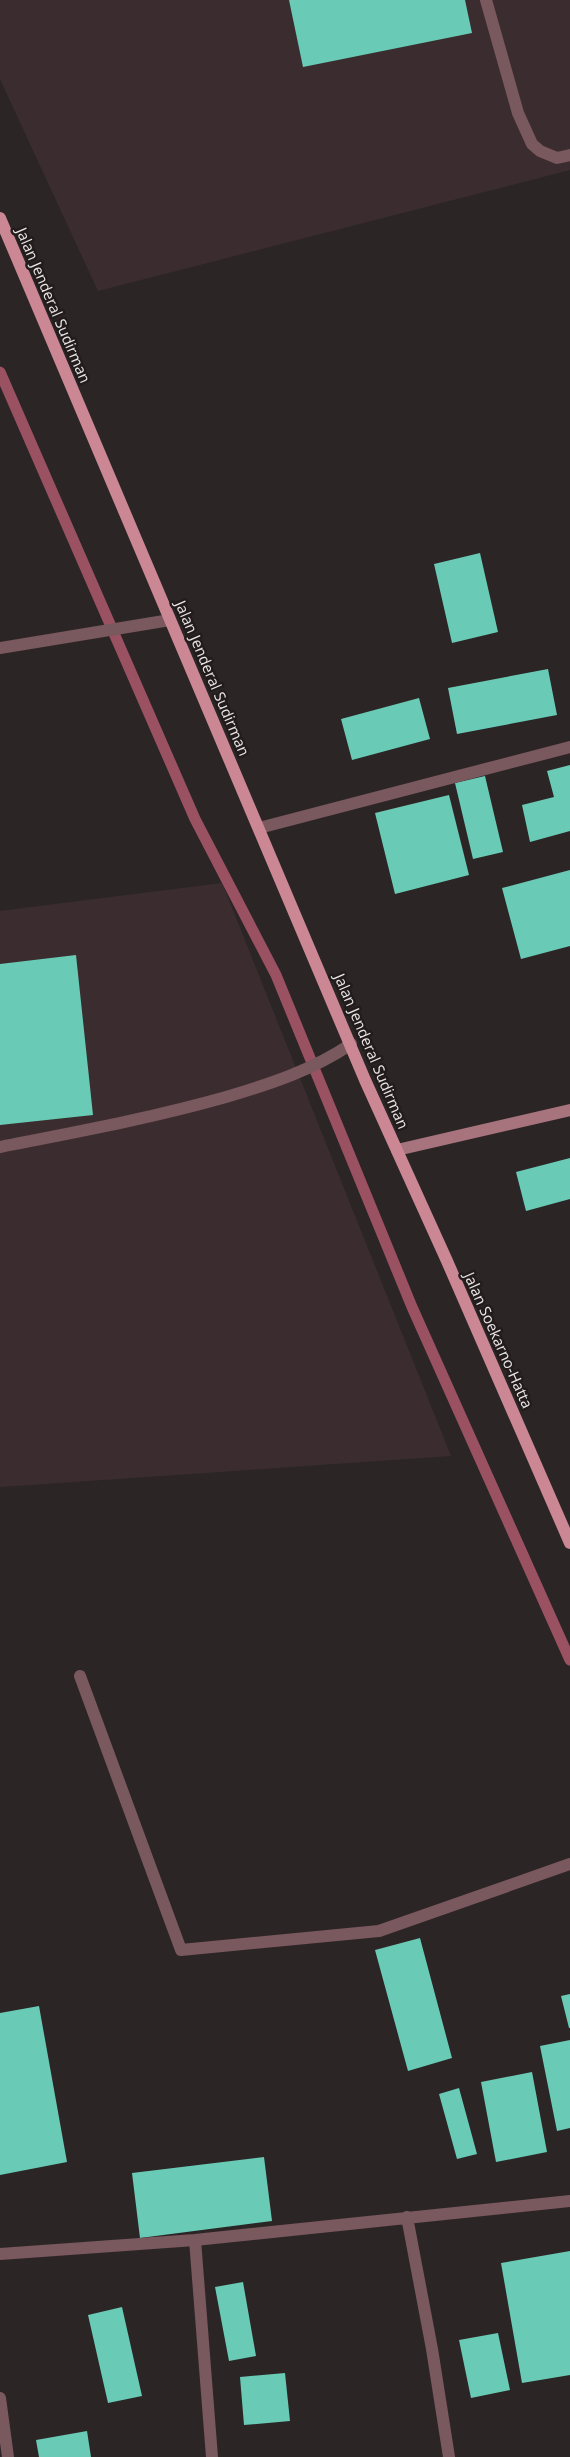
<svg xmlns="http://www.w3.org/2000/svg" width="570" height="2457" viewBox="0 0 570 2457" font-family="'Open Sans',sans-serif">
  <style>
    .built { fill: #3b2d2f }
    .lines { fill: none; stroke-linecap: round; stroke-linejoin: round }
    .stream { stroke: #9a5161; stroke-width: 11 }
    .building { fill: #69cbb6 }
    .lane { stroke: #79585e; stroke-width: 12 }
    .street { stroke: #79585e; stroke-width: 12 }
    .secondary { stroke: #a7737d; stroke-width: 12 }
    .primary { stroke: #cb8894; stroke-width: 12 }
    .labels { text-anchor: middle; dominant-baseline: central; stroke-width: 5; stroke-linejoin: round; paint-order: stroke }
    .street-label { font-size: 15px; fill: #ebe6e7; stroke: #221c1d }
  </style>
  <rect width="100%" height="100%" fill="#2c2526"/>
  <path class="built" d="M 0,0 L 570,0 L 570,170 L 98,291 L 0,79 Z
    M 222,883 L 451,1456 L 0,1487 L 0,911 Z"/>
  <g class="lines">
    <path class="stream" d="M 0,372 L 195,819 L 276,975 L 412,1307 L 570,1660"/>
  </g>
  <path class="building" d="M 289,0 L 465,0 L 472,33 L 303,67 Z
    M 480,553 L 498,632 L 452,643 L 434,564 Z
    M 548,669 L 557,715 L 457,734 L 448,688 Z
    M 419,698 L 430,739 L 352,760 L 341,719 Z
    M 570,765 L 570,831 L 530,842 L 522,805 L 554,797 L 547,771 Z
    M 485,776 L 503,852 L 473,859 L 455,783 Z
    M 449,795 L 469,875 L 395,894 L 375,813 Z
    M 570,870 L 570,946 L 521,959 L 502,888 Z
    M 76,955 L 93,1115 L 0,1125 L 0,964 Z
    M 570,1158 L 570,1199 L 526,1211 L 516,1172 Z
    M 420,1938 L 452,2058 L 408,2071 L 375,1950 Z
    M 570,1994 L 570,2028 L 569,2028 L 561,1996 Z
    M 39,2006 L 67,2162 L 0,2175 L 0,2013 Z
    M 570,2040 L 570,2128 L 557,2131 L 540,2046 Z
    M 532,2072 L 547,2152 L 496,2162 L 481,2082 Z
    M 459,2088 L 477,2154 L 457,2159 L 439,2094 Z
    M 264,2157 L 272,2221 L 140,2238 L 132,2173 Z
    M 570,2251 L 570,2375 L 522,2383 L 501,2263 Z
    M 243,2282 L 256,2356 L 229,2361 L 215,2287 Z
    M 122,2307 L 142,2396 L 108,2403 L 88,2315 Z
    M 498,2333 L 510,2390 L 471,2398 L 459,2340 Z
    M 285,2373 L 290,2421 L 244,2425 L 240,2377 Z
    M 87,2431 L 91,2457 L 39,2457 L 36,2440 Z"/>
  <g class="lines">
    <path class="lane" d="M 486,0 L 518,113 L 532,144 L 540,151 L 557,158 L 570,155
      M 0,648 L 170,620
      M 0,1147 C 76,1132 152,1118 226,1097 C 270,1084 313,1070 351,1044
      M 80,1676 L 181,1950 L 379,1931 L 570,1864"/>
    <path class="street" d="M 259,828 L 570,747
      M 407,2217 L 432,2349 L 449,2457
      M 195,2240 L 212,2457
      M 0,2254 L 195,2240 L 570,2201
      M 0,2398 L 8,2457"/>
    <path class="secondary" d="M 397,1150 L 570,1110"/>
    <path class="primary" d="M 0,218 L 365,1080 L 447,1261 L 570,1543"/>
  </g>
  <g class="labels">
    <g class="street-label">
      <text transform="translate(54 305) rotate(67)">Jalan Jenderal Sudirman</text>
      <text transform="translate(213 678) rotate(67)">Jalan Jenderal Sudirman</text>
      <text transform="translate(372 1051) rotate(67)">Jalan Jenderal Sudirman</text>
      <text transform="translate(499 1340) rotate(66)">Jalan Soekarno-Hatta</text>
    </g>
  </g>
</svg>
